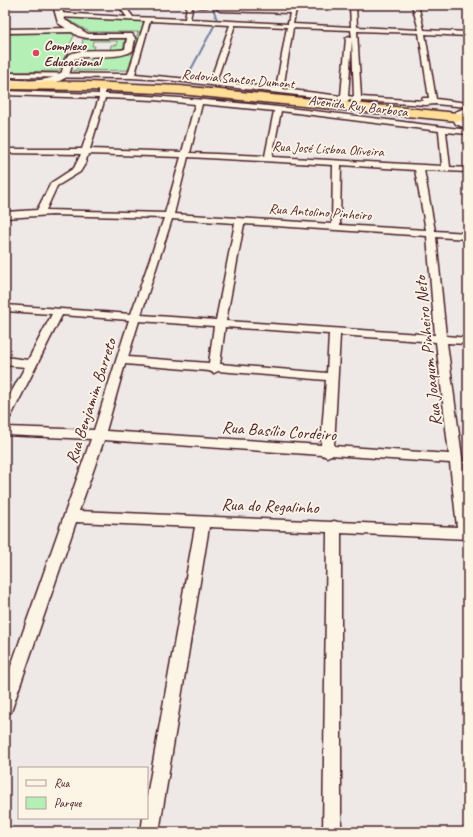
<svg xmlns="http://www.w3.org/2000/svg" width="473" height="837" viewBox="0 0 473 837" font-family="Caveat,sans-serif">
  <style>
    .green { fill: #b4f0b6; stroke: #7f8870 }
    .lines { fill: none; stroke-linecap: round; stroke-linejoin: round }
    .stream { stroke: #72809d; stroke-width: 2 }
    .street-casing { stroke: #4a1f2b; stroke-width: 3 }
    .secondary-casing { stroke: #4a1f2b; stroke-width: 3 }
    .highway-casing { stroke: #4a1f2b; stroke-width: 3 }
    .street { fill: #fcf5e5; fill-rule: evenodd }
    .secondary { fill: #fcf5e5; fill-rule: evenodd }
    .highway { fill: #fedd96; fill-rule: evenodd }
    .poi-dot { fill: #d1495b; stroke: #fcf5e5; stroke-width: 1.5 }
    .labels { text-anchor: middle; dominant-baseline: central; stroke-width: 3.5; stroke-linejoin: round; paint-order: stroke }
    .far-poi-label { font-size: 14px; font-weight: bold; fill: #4a1f2b; stroke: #fcf5e5; text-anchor: start }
    .far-street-label { font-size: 14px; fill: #4a1f2b; stroke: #fcf5e5 }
    .street-label { font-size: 17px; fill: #4a1f2b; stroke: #fcf5e5 }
  </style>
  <rect width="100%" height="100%" fill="#eee9e6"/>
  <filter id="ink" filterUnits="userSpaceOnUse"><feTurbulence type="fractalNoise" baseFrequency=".025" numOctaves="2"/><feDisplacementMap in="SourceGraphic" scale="8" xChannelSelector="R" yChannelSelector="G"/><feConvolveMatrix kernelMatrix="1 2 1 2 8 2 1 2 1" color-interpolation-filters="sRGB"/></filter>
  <g filter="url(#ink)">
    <path class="green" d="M 70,17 L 144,21 L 141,32 L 90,32 L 68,20 Z
      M 138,32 L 141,32 L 133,70 L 73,71 L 98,55 L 132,54 Z
      M 75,33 L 59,71 L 5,72 L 5,34 Z
      M 83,39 L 125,39 L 123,50 L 110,51 L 111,45 L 117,45 L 117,41 L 93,41 L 92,46 L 95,46 L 94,50 L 81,50 Z"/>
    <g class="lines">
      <path class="stream" d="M 212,5 L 217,20 L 216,21
        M 187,77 L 214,26"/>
      <defs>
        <path id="street" d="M 118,5 L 124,5 L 133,17 L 185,19 L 187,5 L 193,5 L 190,19 L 288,24 L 290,13 L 220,11 L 217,9 L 220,7 L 291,9 L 291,5 L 297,5 L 293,24 L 351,27 L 350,5 L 356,5 L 357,27 L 419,30 L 412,5 L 418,5 L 424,30 L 468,32 L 468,36 L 425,34 L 436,99 L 468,103 L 468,107 L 435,104 L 426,105 L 361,101 L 361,106 L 358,108 L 355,106 L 354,101 L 348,100 L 347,105 L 344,107 L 341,105 L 341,100 L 167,80 L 131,78 L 5,77 L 5,73 L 128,74 L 145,21 L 59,17 L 56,15 L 59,13 L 127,17 ZM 150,21 L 230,25 L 210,81 L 135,74 ZM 235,25 L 287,27 L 276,88 L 216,82 ZM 293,28 L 351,30 L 352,38 L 349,36 L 346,38 L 341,96 L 283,89 ZM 357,31 L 419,33 L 429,98 L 423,98 L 422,99 L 424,101 L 361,97 ZM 352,40 L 354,97 L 348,96 Z
          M 195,5 L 211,5 C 207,8 199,8 195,5 Z
          M 5,29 L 75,28 L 78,30 L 75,32 L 5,33 Z
          M 102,87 L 105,89 L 105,94 C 227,98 347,115 468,130 L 468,134 L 446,132 L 450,167 L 468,168 L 468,172 L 424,170 L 435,231 L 468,233 L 468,239 L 436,237 L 446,336 L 468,338 L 468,344 L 447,343 L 468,503 L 468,539 L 341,533 L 341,832 L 323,832 L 327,532 L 209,527 L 159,832 L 141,832 L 143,818 L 147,818 L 147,796 L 195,527 L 76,522 L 13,706 L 11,712 L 5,714 L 5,683 L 91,439 L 5,435 L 5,427 L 94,430 L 129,320 L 62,315 L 11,416 L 9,419 L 5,420 L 5,404 L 25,367 L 5,365 L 5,357 L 28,360 L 52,314 L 5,311 L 5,305 L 131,314 L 164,218 L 52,215 L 5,218 L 5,212 L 37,210 L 51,183 L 74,168 L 81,154 L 5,153 L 5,149 L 82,149 L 99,98 L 5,95 L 5,91 L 99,94 L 99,89 ZM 105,98 L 154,100 L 195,104 L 182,152 L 90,149 ZM 202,104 L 274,111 L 265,156 L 190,153 ZM 281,111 L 439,131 L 442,166 L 272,157 ZM 88,154 L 181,157 L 165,213 L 46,210 L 57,186 L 80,172 L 85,164 ZM 188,157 L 333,165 L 332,224 L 174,214 ZM 341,165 L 415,170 L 426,230 L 340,225 ZM 172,219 L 235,223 L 216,320 L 141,315 ZM 244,224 L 427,236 L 435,335 L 226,321 ZM 139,321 L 214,326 L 209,363 L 128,357 ZM 225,327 L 329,334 L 327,373 L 220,364 ZM 340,335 L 436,342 L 449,454 L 334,446 ZM 125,364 L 209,371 L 214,373 L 218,371 L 326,380 L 321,445 L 106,431 ZM 104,440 L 322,455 L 327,457 L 331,455 L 450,463 L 457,527 L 338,522 L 334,521 L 331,522 L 79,511 Z"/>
        <path id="secondary" d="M 53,5 L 61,5 L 65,20 L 88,34 L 132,34 L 135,38 L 133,50 C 123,60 89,54 74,59 L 69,75 C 53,89 25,85 5,85 L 5,79 C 22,80 48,84 62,72 C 63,68 63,63 65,59 C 73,45 111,53 125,49 L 127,38 L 87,38 L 78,36 L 58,23 Z
          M 468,107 L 468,114 L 464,116 L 463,119 L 468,122 L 468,129 L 456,124 L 453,119 L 455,112 Z"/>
        <path id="highway" d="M 5,81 L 89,82 L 180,86 L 468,114 L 468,122 L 180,94 L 89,90 L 5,89 Z"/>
      </defs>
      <use href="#street" class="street-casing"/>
      <use href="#secondary" class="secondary-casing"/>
      <use href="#highway" class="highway-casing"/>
      <use href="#street" class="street"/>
      <use href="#secondary" class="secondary"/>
      <use href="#highway" class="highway"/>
    </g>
  </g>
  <circle class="poi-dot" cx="36" cy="53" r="4"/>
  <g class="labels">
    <g class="far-poi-label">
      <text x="44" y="45">Complexo<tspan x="44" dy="16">Educacional</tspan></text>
    </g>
    <g class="far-street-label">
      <text transform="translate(238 79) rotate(5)">Rodovia Santos Dumont</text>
      <text transform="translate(358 106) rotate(7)">Avenida Ruy Barbosa</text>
      <text transform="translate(328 149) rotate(3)">Rua José Lisboa Oliveira</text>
      <text transform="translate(320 212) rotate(4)">Rua Antolino Pinheiro</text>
    </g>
    <g class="street-label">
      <text transform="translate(428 351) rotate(-96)">Rua Joaqum Pinheiro Neto</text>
      <text transform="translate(91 401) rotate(-72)">Rua Benjamim Barreto</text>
      <text transform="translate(279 431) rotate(4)">Rua Basílio Cordeiro</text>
      <text transform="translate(270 506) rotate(2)">Rua do Regalinho</text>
    </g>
  </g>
  <rect width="473" height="837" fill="none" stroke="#fcf5e5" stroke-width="20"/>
  <rect x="10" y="10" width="453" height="817" fill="none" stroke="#4a1f2b" stroke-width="1.5" filter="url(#ink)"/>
  <rect x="18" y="767" width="130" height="52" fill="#fcf5e5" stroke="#b59f9b"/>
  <rect x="26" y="780" width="20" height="6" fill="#fcf5e5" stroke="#b59f9b"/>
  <text x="54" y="787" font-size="12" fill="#4a1f2b">Rua</text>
  <rect x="26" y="797" width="20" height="12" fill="#b4f0b6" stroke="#b59f9b"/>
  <text x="54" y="807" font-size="12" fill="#4a1f2b">Parque</text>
</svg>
